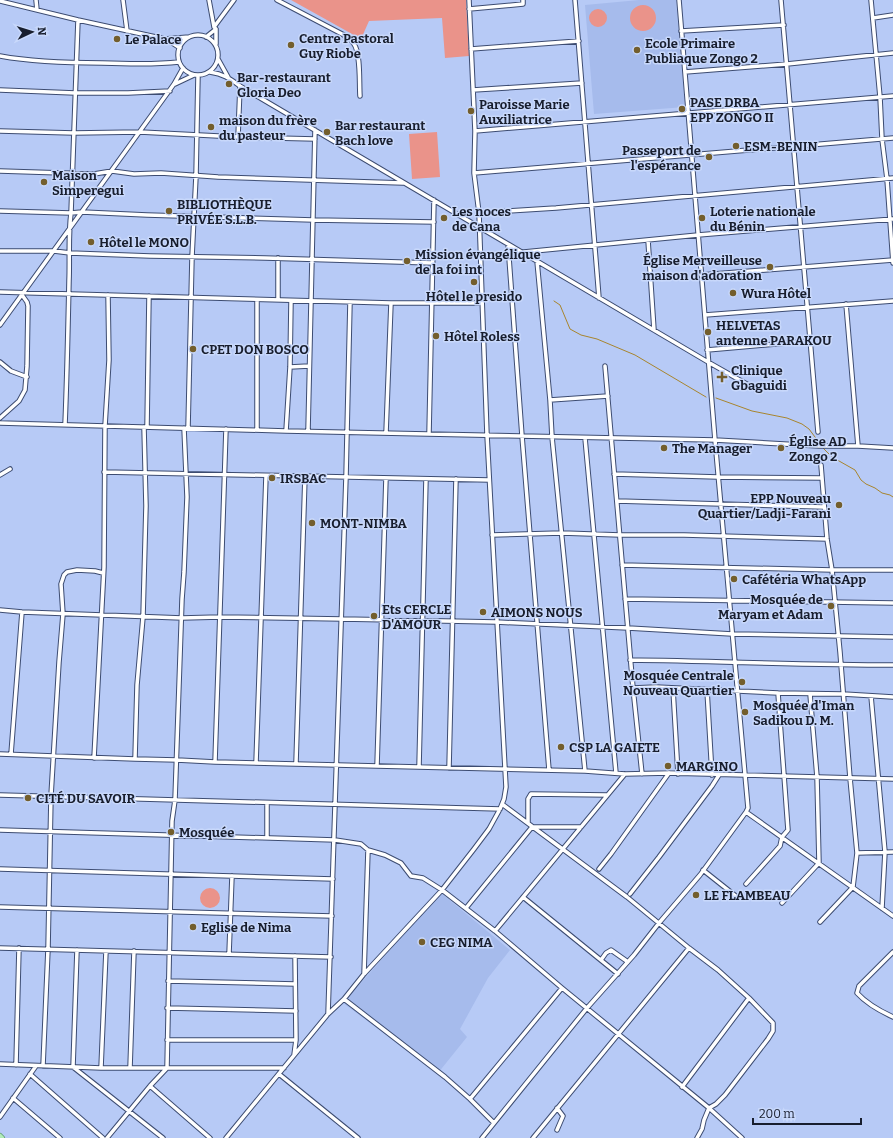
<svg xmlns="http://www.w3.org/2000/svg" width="893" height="1138" viewBox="0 0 893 1138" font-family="Bitter,serif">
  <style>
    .built { fill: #a6bbec }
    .green { fill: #ea938a }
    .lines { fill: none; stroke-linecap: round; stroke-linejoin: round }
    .stream { stroke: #a8852d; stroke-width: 1 }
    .minor-casing { stroke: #3d4c71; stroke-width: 5.5 }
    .major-casing { stroke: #5b9b6a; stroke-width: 6 }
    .minor { stroke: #fff; stroke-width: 3.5 }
    .major { stroke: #b2ecb9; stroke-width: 4.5 }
    .poi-dot { fill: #735e2d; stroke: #c8d8fb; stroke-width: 1.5 }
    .labels { text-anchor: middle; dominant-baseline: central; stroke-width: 3; stroke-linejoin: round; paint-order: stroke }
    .poi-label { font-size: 13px; font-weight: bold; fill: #181e2e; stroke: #c8d8fb; text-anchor: start }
  </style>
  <rect width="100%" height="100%" fill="#b7caf6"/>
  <path class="built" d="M 639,0 L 676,0 L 685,107 L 594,114 L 585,5 Z
    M 441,893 L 510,950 L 488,978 L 460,1029 L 467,1037 L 438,1073 L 343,1003 Z"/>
  <path class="green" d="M 291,0 L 466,0 L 469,56 L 445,58 L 442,18 L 369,21 L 361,39 Z
    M630 18a13 13 0 1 1 26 0a13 13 0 1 1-26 0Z
    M589 18a9 9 0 1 1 18 0a9 9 0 1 1-18 0Z
    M 437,132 L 440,177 L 412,179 L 409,134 Z
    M200 898a10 10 0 1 1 20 0a10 10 0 1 1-20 0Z"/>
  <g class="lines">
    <path class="stream" d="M 554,301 L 560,305 L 570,329 L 581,335 L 597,339 L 635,355 L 706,397
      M 716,398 L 752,411 L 787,418 L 802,424 L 809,429 L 821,445
      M 823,448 L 832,457 L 855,470 L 861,480 L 866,484 L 875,488 L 882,493 L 890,495 L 893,497"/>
    <defs>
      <path id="minor" d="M 36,0 L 37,10
        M 123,0 L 127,31
        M 209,0 L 214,27
        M 277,0 L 342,34 C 346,36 351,39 354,44 C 361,54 359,83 360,96
        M 575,0 L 599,298
        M 781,0 L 818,432
        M 871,0 L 880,97 L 882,139 L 887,179 L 893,263
        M 0,1 L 78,20 L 165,39 L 189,37
        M 469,9 L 523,4 L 523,0
        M 873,18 L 893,15
        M 681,31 L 784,25
        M178 55a20 20 0 1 1 40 0a20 20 0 1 1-40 0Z
        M 206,37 L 216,29
        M 166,39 L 180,48
        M 216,44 L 216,29 L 214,27 L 234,0
        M 471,49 L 579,41
        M 0,56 C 33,62 68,63 102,63 C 128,64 154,65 179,62
        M 218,59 L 228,77
        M 210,72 C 223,74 229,78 240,86 L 708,362 L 759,391
        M 685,72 L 787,64 L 893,53
        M 175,84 L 194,75
        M 0,90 L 75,93 L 128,93 L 170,91
        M 473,90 L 582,83
        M 0,131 L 74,133 L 140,132 L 238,137 L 315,139
        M 475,131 L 893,96
        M 238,137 L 240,86
        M 0,171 L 94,174 L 112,171 L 134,174 L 161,173 L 218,177 L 403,183
        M 474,173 L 893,138
        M 0,211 L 71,213 L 82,212 L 147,215 L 313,220 L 434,222
        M 479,213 L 556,208 L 893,178
        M 648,240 L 654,330
        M 508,244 L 522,436 L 549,770
        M 0,251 L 54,251 L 70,253 L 150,256 L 265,258 L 433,263
        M 524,252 L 698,235 L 893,219
        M 278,258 L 278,300
        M 537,261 L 550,400 L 552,437 L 585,771
        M 701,275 L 893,260
        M 0,292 L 391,303 L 482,303
        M 257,300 L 257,430
        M 846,304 L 858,446
        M 705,315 L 893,301
        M 0,325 L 174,84 L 183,68
        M 707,350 L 810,341
        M 0,362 L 11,371 L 27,377
        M 605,366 L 633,688 L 642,774
        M 290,367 L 309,366
        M 550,400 L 608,396
        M 0,418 L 19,401 L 25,390 L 27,366 L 28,306 L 27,302 L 22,295
        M 0,423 L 286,431 L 715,440 L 819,446 L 858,446 L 893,448
        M 65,425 C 67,377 68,329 69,281 C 70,258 68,236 71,213 L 78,20
        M 147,427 L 149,296
        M 188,428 L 192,257 L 196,176 L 198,76
        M 286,431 L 290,367 L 291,301
        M 308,431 L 315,130
        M 386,433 L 391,303
        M 429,434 L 434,200
        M 585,438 L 616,773
        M 104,472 L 489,480
        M 614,474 L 718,477 L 822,478
        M 0,475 L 10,469
        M 617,501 L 824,507
        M 492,535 L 562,533 L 620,535 L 684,535 L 827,539
        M 622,565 L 832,570 L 893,570
        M 625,599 L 893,603
        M 0,610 L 22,612 L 182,618 L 220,617 L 342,619 L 496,622 L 628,628 L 732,634 L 893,637
        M 630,660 C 718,661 805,665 893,665
        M 633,688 L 656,687 L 778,693 L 843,694 L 893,697
        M 673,689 L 678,774
        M 707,690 L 712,775
        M 871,696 L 885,852 L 882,908
        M 0,754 L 135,759 L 177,760 L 215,762 L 585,771 L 625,774 L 669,773 L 893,779
        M 11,754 L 22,612
        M 94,758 L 104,567 L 105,426 L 109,360 L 108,295
        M 135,759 L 137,685 L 143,617 L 146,506 L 144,427
        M 215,762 L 226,429
        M 256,763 L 266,476
        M 296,763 L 305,476
        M 377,766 L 386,478
        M 419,767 L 426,479
        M 449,768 L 456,479
        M 0,795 L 500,809
        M 267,803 L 267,838
        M 502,804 L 627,897 L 689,948 L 718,970 L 749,998 L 773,1023 L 773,1031 L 768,1039 L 725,1095 L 716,1104 L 709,1108 L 704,1120 L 702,1129 L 697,1138
        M 746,812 L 893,916
        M 528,823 L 528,799 L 531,794 L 607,795
        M 0,830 L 335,840 L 361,844 L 368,850 L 385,855 L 401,863 L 411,876 L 423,878 L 442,890 L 495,931 L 562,988 L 709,1108 L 742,1138
        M 857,853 L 893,852
        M 0,869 L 333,879
        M 599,869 L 611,854 L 669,773
        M 703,870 L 737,897
        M 746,884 L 780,846 L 782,837 L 788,830 L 778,693
        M 630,894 L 659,857 L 712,786 L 719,775
        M 523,897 L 618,974
        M 782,903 L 819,863 L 817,777 L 810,694
        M 0,907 L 332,916
        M 466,908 L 532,827 L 581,827
        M 820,922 L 853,887 L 857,853 L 850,778 L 840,652 L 832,570 L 827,539 L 821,465
        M 495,931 L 625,774
        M 0,948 L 331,957
        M 77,950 L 73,1067 L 163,1138
        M 893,952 L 859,986 L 857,993 C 867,1004 880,1011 893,1017
        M 229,954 L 232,876
        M 601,960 L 606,953 L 611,950 L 628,962
        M 364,974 L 368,850
        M 168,981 L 295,984
        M 344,999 L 445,1077 L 470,1099 L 494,1123
        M 167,1008 L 296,1011
        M 328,1014 L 346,477 L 350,302
        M 167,1040 L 296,1040
        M 294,1055 L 296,1040 L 295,956
        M 0,1064 L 101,1068 L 284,1068
        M 16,1065 L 19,948
        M 43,1066 L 48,949 L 51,796 L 59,662 L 63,614 L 61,584 L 64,575 L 67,572 L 77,570 L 95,571 L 103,573
        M 101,1068 L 106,951
        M 130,1068 L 134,951
        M 30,1074 L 103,1138
        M 279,1074 L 358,1138
        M 150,1086 L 210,1138
        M 682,1087 L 749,998
        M 13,1098 L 60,1138
        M 470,1099 L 562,988
        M 557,1108 L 563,1116 L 557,1130
        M 0,1117 L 36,1066
        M 107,1138 L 150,1086 L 167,1068 L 172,821 L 175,800 L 182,599 L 184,572 L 187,497 L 184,428
        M 226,1138 L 328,1014 L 344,999 L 364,974 L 442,890 L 474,849 L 489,829 L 500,809 L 504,799 L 506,787 L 487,435 L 479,213 L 474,173 L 475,131 L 469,0
        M 482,1138 L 587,1008 L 634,955 L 659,923 L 700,875 L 746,812 L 748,808 L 715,440 L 679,0
        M 533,1138 L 689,948"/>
      <path id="major" d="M 0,1136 L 2,1138"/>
    </defs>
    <use href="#minor" class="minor-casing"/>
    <use href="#major" class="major-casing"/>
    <use href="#minor" class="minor"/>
    <use href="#major" class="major"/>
  </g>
  <g class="poi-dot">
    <circle cx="117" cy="39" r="4"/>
    <circle cx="291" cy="45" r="4"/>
    <circle cx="637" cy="50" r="4"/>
    <circle cx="229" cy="84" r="4"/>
    <circle cx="682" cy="109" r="4"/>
    <circle cx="471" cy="111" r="4"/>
    <circle cx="211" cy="127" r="4"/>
    <circle cx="327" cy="132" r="4"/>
    <circle cx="736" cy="146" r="4"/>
    <circle cx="709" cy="157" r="4"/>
    <circle cx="44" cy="182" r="4"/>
    <circle cx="169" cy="211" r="4"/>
    <circle cx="444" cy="218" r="4"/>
    <circle cx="702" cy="218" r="4"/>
    <circle cx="91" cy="242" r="4"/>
    <circle cx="407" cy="261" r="4"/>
    <circle cx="770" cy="267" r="4"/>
    <circle cx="474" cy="282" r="4"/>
    <circle cx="733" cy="293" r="4"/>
    <circle cx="708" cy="332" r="4"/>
    <circle cx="436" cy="336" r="4"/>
    <circle cx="193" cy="349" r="4"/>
    <path d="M720 371h4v4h4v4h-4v4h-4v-4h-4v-4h4z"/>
    <circle cx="664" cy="448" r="4"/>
    <circle cx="781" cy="448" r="4"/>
    <circle cx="272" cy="478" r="4"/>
    <circle cx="839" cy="505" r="4"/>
    <circle cx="312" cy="523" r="4"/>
    <circle cx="734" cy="579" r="4"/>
    <circle cx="831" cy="606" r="4"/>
    <circle cx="483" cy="612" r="4"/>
    <circle cx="374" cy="616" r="4"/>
    <circle cx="742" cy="682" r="4"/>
    <circle cx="745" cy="712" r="4"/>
    <circle cx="561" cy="747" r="4"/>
    <circle cx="668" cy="766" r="4"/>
    <circle cx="28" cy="798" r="4"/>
    <circle cx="171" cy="832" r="4"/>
    <circle cx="696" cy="895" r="4"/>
    <circle cx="193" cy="927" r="4"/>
    <circle cx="422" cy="942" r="4"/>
  </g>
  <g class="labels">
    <g class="poi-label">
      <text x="299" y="38">Centre Pastoral<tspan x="299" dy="15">Guy Riobe</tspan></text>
      <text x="125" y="39">Le Palace</text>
      <text x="645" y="43">Ecole Primaire<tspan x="645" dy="15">Publiaque Zongo 2</tspan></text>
      <text x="237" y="77">Bar-restaurant<tspan x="237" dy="15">Gloria Deo</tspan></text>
      <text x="690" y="102">PASE DRBA<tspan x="690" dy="15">EPP ZONGO II</tspan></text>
      <text x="479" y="104">Paroisse Marie<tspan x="479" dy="15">Auxiliatrice</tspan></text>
      <text x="219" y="120">maison du frère<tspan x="219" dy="15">du pasteur</tspan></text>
      <text x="335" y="125">Bar restaurant<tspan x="335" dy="15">Bach love</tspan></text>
      <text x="744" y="146">ESM-BENIN</text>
      <text x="701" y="150" text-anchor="end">Passeport de<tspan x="701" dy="15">l'espérance</tspan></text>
      <text x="52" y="175">Maison<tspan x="52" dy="15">Simperegui</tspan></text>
      <text x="177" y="204">BIBLIOTHÈQUE<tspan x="177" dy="15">PRIVÉE S.L.B.</tspan></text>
      <text x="452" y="211">Les noces<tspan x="452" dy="15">de Cana</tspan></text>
      <text x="710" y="211">Loterie nationale<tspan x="710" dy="15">du Bénin</tspan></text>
      <text x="99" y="242">Hôtel le MONO</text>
      <text x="415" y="254">Mission évangélique<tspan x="415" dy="15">de la foi int</tspan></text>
      <text x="762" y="260" text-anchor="end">Église Merveilleuse<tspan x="762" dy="15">maison d'adoration</tspan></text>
      <text x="741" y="293">Wura Hôtel</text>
      <text x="474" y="296" text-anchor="middle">Hôtel le presido</text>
      <text x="716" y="325">HELVETAS<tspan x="716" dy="15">antenne PARAKOU</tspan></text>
      <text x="444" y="336">Hôtel Roless</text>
      <text x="201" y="349">CPET DON BOSCO</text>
      <text x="731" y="370">Clinique<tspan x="731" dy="15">Gbaguidi</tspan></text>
      <text x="789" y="441">Église AD<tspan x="789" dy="15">Zongo 2</tspan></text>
      <text x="672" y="448">The Manager</text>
      <text x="280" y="478">IRSBAC</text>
      <text x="831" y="498" text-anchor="end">EPP Nouveau<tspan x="831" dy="15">Quartier/Ladji-Farani</tspan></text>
      <text x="320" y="523">MONT-NIMBA</text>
      <text x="742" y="579">Cafétéria WhatsApp</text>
      <text x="823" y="599" text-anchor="end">Mosquée de<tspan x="823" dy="15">Maryam et Adam</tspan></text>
      <text x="382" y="609">Ets CERCLE<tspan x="382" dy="15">D'AMOUR</tspan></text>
      <text x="491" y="612">AIMONS NOUS</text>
      <text x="734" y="675" text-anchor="end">Mosquée Centrale<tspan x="734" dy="15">Nouveau Quartier</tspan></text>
      <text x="753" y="705">Mosquée d'Iman<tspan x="753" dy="15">Sadikou D. M.</tspan></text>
      <text x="569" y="747">CSP LA GAIETE</text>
      <text x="676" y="766">MARGINO</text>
      <text x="36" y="798">CITÉ DU SAVOIR</text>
      <text x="179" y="832">Mosquée</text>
      <text x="704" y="895">LE FLAMBEAU</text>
      <text x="201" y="927">Eglise de Nima</text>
      <text x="430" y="942">CEG NIMA</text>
    </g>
  </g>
  <g transform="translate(32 32) rotate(86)" stroke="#c8d8fb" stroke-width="3" paint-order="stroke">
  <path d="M0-3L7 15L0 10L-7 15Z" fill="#181e2e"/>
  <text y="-6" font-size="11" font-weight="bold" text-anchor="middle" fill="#181e2e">N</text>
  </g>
  <path d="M753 1118v6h108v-6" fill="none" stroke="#181e2e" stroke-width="2"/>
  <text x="759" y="1118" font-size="12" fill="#181e2e" stroke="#c8d8fb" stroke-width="3" paint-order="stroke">200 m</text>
</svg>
